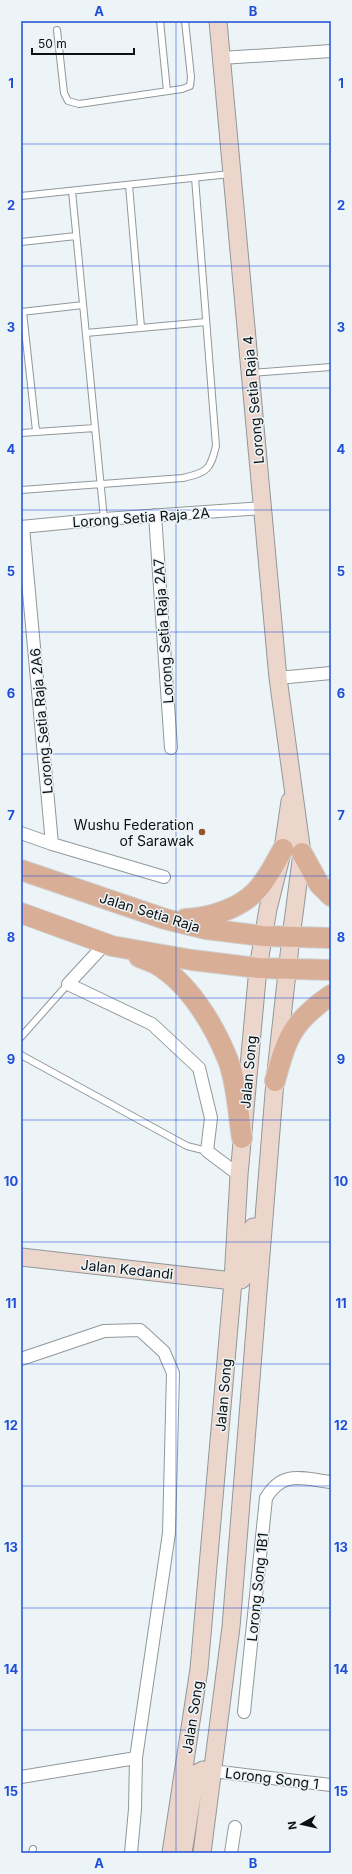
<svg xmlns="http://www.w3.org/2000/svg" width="352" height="1874" viewBox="0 0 352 1874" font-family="Inter,sans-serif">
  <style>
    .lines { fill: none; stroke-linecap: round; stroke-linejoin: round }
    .lane-casing { stroke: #91989b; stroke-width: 8 }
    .street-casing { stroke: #91989b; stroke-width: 14 }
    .secondary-casing { stroke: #91989b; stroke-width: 19 }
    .primary-casing { stroke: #cfcfcf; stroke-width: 22 }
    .lane { stroke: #fff; stroke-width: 6 }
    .street { stroke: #fff; stroke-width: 12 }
    .secondary { stroke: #ecd6cb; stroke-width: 17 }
    .primary { stroke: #d9ae97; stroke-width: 20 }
    .grid { fill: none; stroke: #1d4ed8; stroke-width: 1; stroke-opacity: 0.55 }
    .poi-dot { fill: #98512a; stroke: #edf4f8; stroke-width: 1.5 }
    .labels { text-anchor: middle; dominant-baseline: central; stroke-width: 3; stroke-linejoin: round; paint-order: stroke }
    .street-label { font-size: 14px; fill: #0d1011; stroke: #edf4f8 }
    .poi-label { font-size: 14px; fill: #0d1011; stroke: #edf4f8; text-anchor: end }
    .neatline { fill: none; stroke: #1d4ed8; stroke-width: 1.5 }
    .grid-label { font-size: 13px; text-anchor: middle; font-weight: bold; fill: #1d4ed8 }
  </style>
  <rect width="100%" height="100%" fill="#edf4f8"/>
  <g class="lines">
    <defs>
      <path id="lane" d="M 160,21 L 167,91
        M 57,30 L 64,93 L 68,101 L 79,104 L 182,89 L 190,86 L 191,77 L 185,21
        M 129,185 L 141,327
        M 72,191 L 104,519
        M 21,196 L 230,174
        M 21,242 L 76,236
        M 21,312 L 83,305
        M 23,312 L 36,431
        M 86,333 L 206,322
        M 251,373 L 331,367
        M 21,433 L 95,428
        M 21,490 L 183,478 C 208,472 210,470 216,446 L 195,178
        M 21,1037 L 68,984
        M 21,1055 L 187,1146 L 207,1151
        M 32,1853 L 33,1849"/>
      <path id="street" d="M 221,58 L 331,51
        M 155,515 L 171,748
        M 21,527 L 104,519 L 262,508
        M 23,527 L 52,844
        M 278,678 L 331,673
        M 21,833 L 52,844 L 164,877
        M 105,944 L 68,984 L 152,1024 L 199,1068 L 211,1118 L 207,1151 L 239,1175
        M 21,1359 L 104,1331 L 140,1330 L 164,1352 L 173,1373 L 169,1533 L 136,1758 L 21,1777
        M 244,1712 L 266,1498 C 283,1469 303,1479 331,1482
        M 212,1771 L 331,1785
        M 131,1853 L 135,1809 L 136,1758
        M 231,1853 L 235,1827"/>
      <path id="secondary" d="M 21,1257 L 233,1281 L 241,1280 L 246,1275 L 253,1227
        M 171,1853 L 199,1669 L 233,1281 L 239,1175 L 258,968 L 268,909 L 283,849 L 290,801
        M 183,1853 L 195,1778 L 197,1773 L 203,1770 L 212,1771
        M 202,1853 L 231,1627 L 275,1081 L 291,937 L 302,853 L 278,678 L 218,21"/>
      <path id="primary" d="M 302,853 L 319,884 L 331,896
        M 21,870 L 165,919 L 206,929 L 263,936 L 331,938
        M 21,913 L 112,946 L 192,960 L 258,968 L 331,970
        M 185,919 C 209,918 239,909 256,891 C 267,880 275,863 283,849
        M 139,957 C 144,959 150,961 156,964 C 189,983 214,1025 228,1060 C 237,1084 238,1113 242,1138
        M 275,1081 C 287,1037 292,1022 331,995"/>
    </defs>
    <use href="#lane" class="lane-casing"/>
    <use href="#street" class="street-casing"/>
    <use href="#secondary" class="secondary-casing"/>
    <use href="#primary" class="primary-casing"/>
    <use href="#lane" class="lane"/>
    <use href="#street" class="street"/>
    <use href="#secondary" class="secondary"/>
    <use href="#primary" class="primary"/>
  </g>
  <path class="grid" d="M 176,21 L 176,1853M 21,144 L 331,144M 21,266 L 331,266M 21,388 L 331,388M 21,510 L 331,510M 21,632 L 331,632M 21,754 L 331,754M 21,876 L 331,876M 21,998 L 331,998M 21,1120 L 331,1120M 21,1242 L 331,1242M 21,1364 L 331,1364M 21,1486 L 331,1486M 21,1608 L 331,1608M 21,1730 L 331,1730"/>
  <circle class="poi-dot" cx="202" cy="832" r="4"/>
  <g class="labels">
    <g class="street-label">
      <text transform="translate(253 400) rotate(-95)">Lorong Setia Raja 4</text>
      <text transform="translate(141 517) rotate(-4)">Lorong Setia Raja 2A</text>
      <text transform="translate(163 631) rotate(-94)">Lorong Setia Raja 2A7</text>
      <text transform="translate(41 721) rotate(-95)">Lorong Setia Raja 2A6</text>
      <text transform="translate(150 912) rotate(17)">Jalan Setia Raja</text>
      <text transform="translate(248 1072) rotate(-85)">Jalan Song</text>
      <text transform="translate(127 1269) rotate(6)">Jalan Kedandi</text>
      <text transform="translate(223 1395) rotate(-85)">Jalan Song</text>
      <text transform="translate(257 1587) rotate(-84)">Lorong Song 1B1</text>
      <text transform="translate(192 1717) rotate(-81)">Jalan Song</text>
      <text transform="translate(272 1778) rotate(7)">Lorong Song 1</text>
    </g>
    <g class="poi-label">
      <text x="194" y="824">Wushu Federation<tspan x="194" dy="16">of Sarawak</tspan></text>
    </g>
  </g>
  <rect width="352" height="1874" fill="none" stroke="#edf4f8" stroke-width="44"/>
  <g transform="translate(302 1824) rotate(262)" stroke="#edf4f8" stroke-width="3" paint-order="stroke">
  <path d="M0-3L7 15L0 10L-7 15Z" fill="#0d1011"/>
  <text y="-6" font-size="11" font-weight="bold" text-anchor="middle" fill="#0d1011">N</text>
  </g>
  <path d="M32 48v6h102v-6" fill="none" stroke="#0d1011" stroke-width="2"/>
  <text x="38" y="48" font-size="12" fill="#0d1011" stroke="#edf4f8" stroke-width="3" paint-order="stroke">50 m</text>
  <rect x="22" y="22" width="308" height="1830" class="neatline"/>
  <g class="grid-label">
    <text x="99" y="16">A</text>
    <text x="253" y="16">B</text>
    <text x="11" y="88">1</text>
    <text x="341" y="88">1</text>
    <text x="11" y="210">2</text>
    <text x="341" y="210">2</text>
    <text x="11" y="332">3</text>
    <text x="341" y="332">3</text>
    <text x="11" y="454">4</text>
    <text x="341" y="454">4</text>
    <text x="11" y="576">5</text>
    <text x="341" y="576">5</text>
    <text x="11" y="698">6</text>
    <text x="341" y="698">6</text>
    <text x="11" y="820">7</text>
    <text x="341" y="820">7</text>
    <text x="11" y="942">8</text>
    <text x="341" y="942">8</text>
    <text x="11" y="1064">9</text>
    <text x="341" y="1064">9</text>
    <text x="11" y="1186">10</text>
    <text x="341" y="1186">10</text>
    <text x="11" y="1308">11</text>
    <text x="341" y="1308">11</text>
    <text x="11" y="1430">12</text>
    <text x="341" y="1430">12</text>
    <text x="11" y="1552">13</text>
    <text x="341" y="1552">13</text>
    <text x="11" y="1674">14</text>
    <text x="341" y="1674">14</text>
    <text x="11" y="1796">15</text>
    <text x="341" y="1796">15</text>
    <text x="99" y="1868">A</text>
    <text x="253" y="1868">B</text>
  </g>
</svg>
